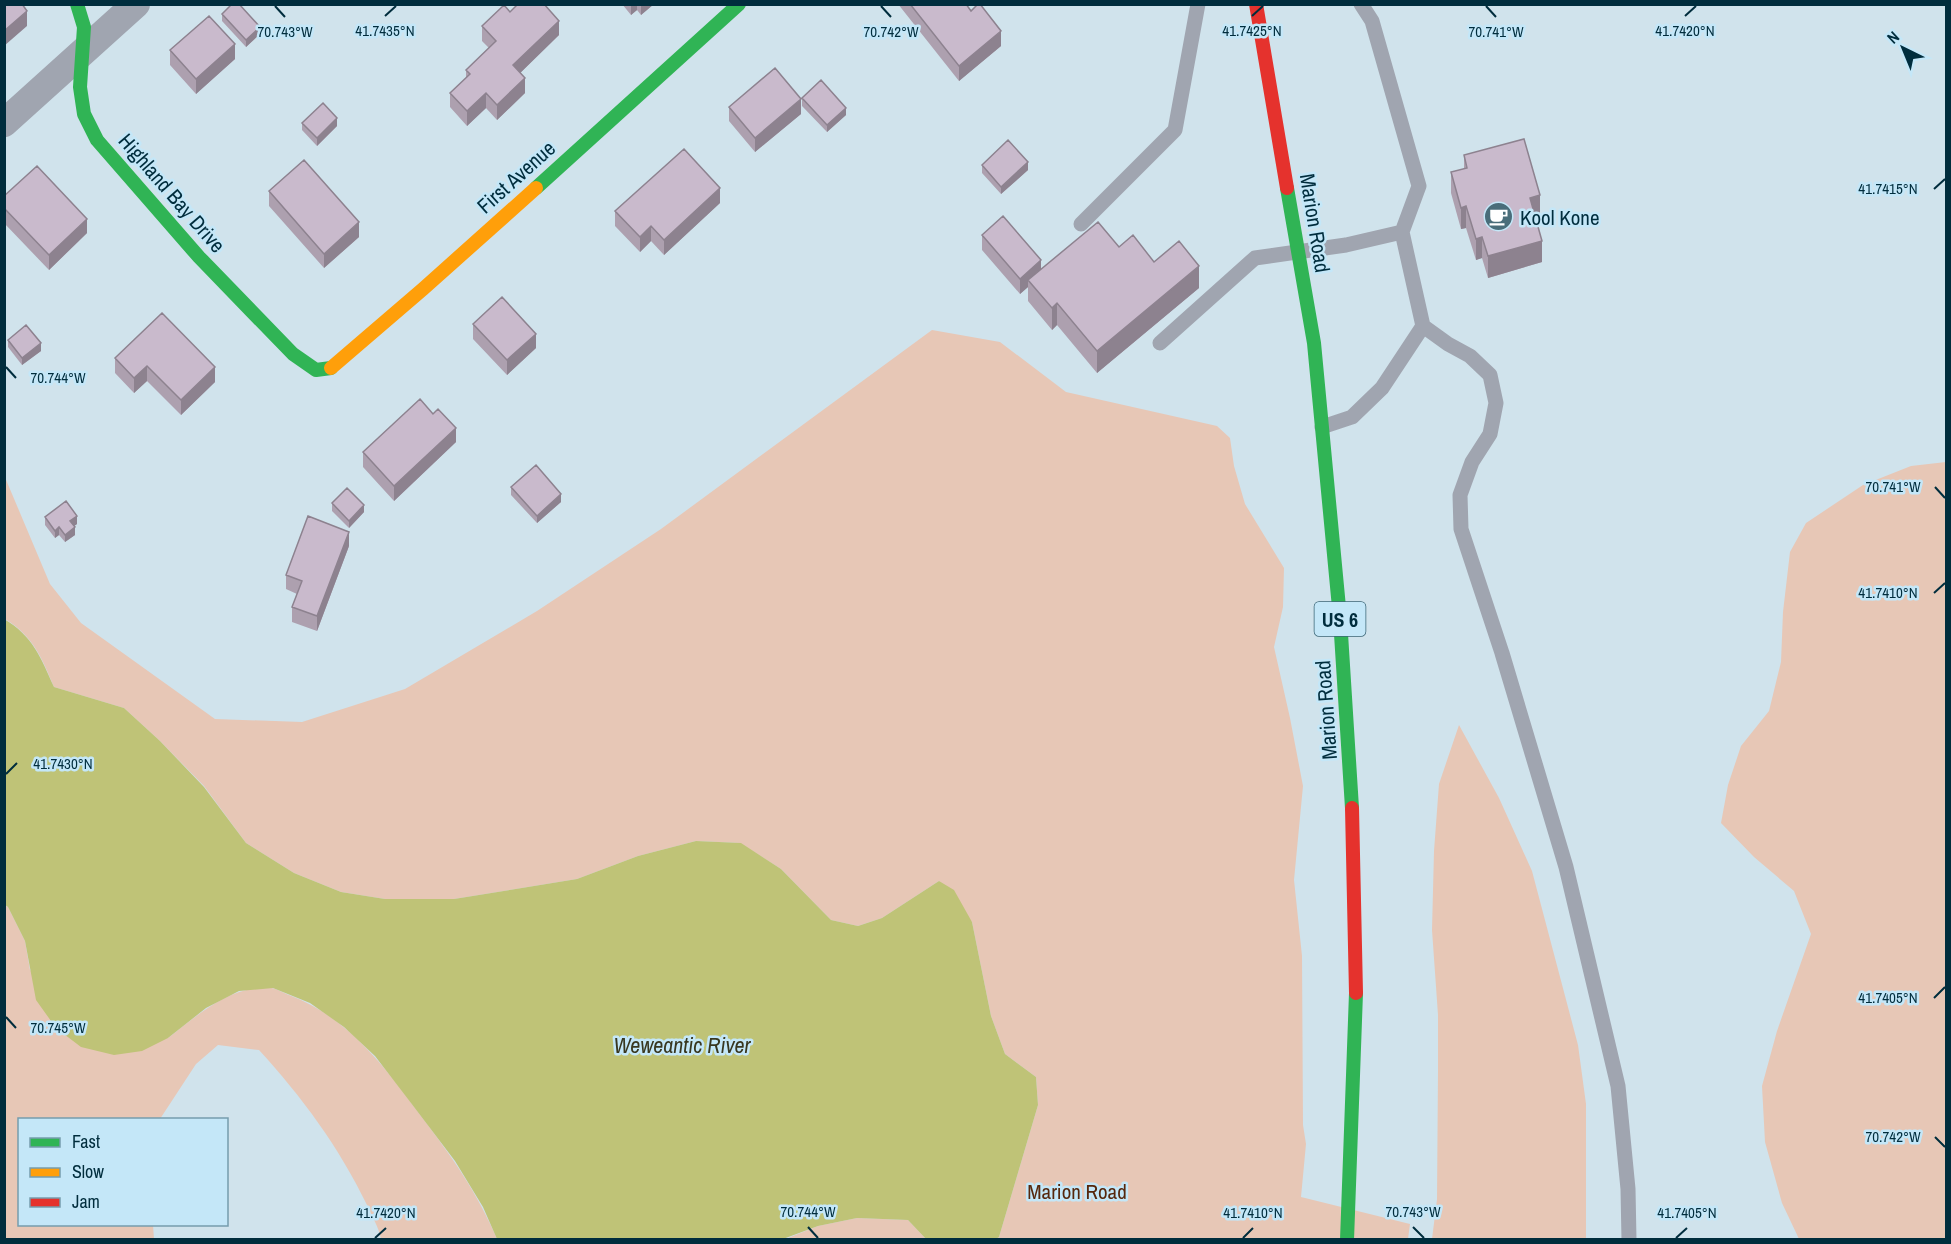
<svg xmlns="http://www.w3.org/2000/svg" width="1951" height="1244" viewBox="0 0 1951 1244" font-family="'Archivo Narrow',sans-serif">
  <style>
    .green { fill: #e7c7b6 }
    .water { fill: #bfc377 }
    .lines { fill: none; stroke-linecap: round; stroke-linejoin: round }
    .lane { stroke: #a0a5b0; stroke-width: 15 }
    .street { stroke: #a0a5b0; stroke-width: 28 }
    .fast { stroke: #30b455; stroke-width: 14 }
    .slow { stroke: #ff9f0a; stroke-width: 14 }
    .jam { stroke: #e5322d; stroke-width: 14 }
    .wall { fill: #ada0af }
    .shaded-wall { fill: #8d828f }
    .building { fill: #c9bacc; stroke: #8d828f; stroke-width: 1.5 }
    .ticks { fill: none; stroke: #002d3d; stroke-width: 2 }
    .labels { text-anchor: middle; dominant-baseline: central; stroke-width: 5; stroke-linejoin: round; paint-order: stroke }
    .shield { fill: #c4e7f8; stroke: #3b6575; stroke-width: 1.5 }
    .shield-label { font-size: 20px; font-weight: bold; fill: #002d3d }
    .street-label { font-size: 21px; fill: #002d3d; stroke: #c4e7f8 }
    .poi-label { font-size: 21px; fill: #002d3d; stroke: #c4e7f8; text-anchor: start }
    .park-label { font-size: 21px; fill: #56270c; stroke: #c4e7f8 }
    .water-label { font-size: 22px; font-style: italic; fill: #38371f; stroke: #c4e7f8 }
    .ticks-label { font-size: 15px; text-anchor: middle; fill: #002d3d; stroke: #c4e7f8; stroke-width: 5; stroke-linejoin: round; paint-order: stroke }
  </style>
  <rect width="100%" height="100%" fill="#d0e3ec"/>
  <path class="green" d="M 932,330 L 1000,342 L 1066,392 L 1217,426 L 1230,438 L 1234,466 L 1245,504 L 1284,568 L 1283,607 L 1274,647 L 1290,718 L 1303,786 L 1294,880 L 1302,956 L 1303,1125 L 1306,1144 L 1301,1197 L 1410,1224 L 1408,1239 L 994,1239 L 999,1237 L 1038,1105 L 1036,1077 L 1005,1054 L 991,1016 L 972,922 L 939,881 L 882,918 L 858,926 L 831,920 L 781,869 L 740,843 L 696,841 L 638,856 L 577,879 L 454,899 L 385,899 L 341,892 L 294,873 L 246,843 L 204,786 L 160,741 L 124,708 L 54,687 C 42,658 33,636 5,619 L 4,475 L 50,584 L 81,623 L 215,719 L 302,722 L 405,689 L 537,611 L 661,529 Z
    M 1946,462 L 1946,1239 L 1799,1239 L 1782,1203 L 1765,1142 L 1762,1086 L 1777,1031 L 1811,934 L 1794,891 L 1754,857 L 1721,823 L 1728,785 L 1741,746 L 1769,711 L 1781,662 L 1783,612 L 1790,552 L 1806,523 L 1863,485 L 1911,466 Z
    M 1459,725 L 1499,798 L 1532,871 L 1578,1045 L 1586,1104 L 1586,1239 L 1432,1239 L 1437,1199 L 1438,1071 L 1438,1015 L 1432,930 L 1434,851 L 1439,784 Z
    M 4,905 L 8,907 L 25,941 L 30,970 L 168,1038 C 198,1015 231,984 272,988 C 277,989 284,993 289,995 C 348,1017 385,1067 421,1116 C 452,1157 477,1192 497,1239 L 381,1239 C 379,1228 372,1216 367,1205 C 339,1147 302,1097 259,1050 L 218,1045 L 196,1064 L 160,1119 L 20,1120 L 20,1224 L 153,1225 L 154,1239 L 5,1239 Z
    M 857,1218 L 908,1220 L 926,1239 L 783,1240 L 818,1226 Z"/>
  <path class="water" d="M 4,619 C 33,636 41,658 54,687 L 124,708 L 160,741 L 204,787 L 246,843 L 294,873 L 341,892 L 385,899 L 454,899 L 577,879 L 638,856 L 696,841 L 741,843 L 781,869 L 831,920 L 858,926 L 882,918 L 939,881 L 954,890 L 972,922 L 991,1016 L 1005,1054 L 1036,1077 L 1038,1105 L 999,1237 L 994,1240 L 926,1239 L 908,1220 L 857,1218 L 818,1226 L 783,1239 L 497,1239 L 483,1207 L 455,1161 L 411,1103 L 375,1056 L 344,1027 L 310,1003 L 273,988 L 239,991 L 206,1008 L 168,1038 L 142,1051 L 114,1055 L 81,1047 L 56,1028 L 36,1000 L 25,941 L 8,907 L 5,905 Z"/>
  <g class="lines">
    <path class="lane" d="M 1361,4 L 1372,21 L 1419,186 L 1402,232
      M 1081,224 L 1175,130 L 1198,4
      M 1160,343 L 1255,258 L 1346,245 L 1402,232 L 1423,326
      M 1322,427 L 1352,417 L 1382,388 L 1423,326 L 1448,344 L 1470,356 L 1490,375 L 1496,403 L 1490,434 L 1472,462 L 1460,495 L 1461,529 L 1502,653 L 1566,867 L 1618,1086 L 1628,1189 L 1629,1240"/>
    <path class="street" d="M 4,123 L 136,4"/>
    <path class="fast" d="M 77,4 L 84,27 L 80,87 L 84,114 L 97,140 L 199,257 L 293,354 L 316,370 L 331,368
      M 536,188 L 739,4
      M 1287,188 L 1314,343 L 1340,618 L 1352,808
      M 1347,1240 L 1356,993"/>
    <path class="slow" d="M 331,368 L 423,289 L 536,188"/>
    <path class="jam" d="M 1256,4 L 1287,188
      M 1352,808 L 1356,993"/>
  </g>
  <path class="wall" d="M 622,4 L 654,4 L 641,15 L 637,10 L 631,15 Z
    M 898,4 L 966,4 L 1001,46 L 959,81 Z
    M 510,12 L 559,35 L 520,73 L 525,93 L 497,120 L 486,108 L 467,126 L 450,107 L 450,93 L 466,78 L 466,70 L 489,48 L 482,41 L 482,26 Z
    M 222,14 L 260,34 L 246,47 L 222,21 Z
    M 170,50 L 235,59 L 196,94 L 170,65 Z
    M 802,98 L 846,115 L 827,132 L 802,106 Z
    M 729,107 L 801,114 L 755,152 L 729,121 Z
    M 302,123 L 337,126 L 317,146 L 302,130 Z
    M 1464,155 L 1540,216 L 1535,218 L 1542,262 L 1488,278 L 1482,258 L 1476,260 L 1466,228 L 1461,229 L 1451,193 L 1451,172 L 1464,169 Z
    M 982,165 L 1028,170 L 1001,194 L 982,173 Z
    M 269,191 L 359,237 L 324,268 L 269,206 Z
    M 4,196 L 87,233 L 49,270 L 4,223 Z
    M 720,203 L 664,255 L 651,241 L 640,252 L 615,226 L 615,211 Z
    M 982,235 L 1041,269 L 1119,247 L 1154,262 L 1199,288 L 1097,373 L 1057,325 L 1052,330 L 1028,301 L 1028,287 L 1020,294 L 982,250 Z
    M 473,324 L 536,348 L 507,375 L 473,339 Z
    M 8,340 L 41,351 L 22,365 L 8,347 Z
    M 115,358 L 215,382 L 181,415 L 147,381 L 134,393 L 115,373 Z
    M 433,414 L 456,442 L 394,501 L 363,467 L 363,452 Z
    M 511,487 L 561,502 L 537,523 L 511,495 Z
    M 332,503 L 364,512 L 349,528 L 332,511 Z
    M 45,517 L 77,524 L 74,526 L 75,535 L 65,542 L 59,535 L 55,538 L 45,525 Z
    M 349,546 L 317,631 L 292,622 L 292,607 L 297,594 L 286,589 L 286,575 Z"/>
  <path class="shaded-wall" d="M 631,4 L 637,4 L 637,10 L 631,15 Z
    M 641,4 L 654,4 L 641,15 Z
    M 27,11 L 27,26 L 4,46 L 4,31 Z
    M 559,21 L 559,35 L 513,80 L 513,65 Z
    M 260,27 L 260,34 L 246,47 L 246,40 Z
    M 1001,31 L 1001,46 L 959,81 L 959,66 Z
    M 235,44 L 235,59 L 196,94 L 196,79 Z
    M 525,78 L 525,93 L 497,120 L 497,105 Z
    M 486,93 L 486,108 L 467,126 L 467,111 Z
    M 801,99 L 801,114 L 755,152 L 755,138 Z
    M 846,108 L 846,115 L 827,132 L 827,125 Z
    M 337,118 L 337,126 L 317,146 L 317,138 Z
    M 1028,162 L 1028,170 L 1001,194 L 1001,187 Z
    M 720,188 L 720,203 L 664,255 L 664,240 Z
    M 1540,195 L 1540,216 L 1530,220 L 1530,198 Z
    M 1466,206 L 1466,228 L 1461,229 L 1461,208 Z
    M 87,219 L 87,233 L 49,270 L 49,255 Z
    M 359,222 L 359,237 L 324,268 L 324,254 Z
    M 651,226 L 651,241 L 640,252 L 640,237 Z
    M 1482,237 L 1482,258 L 1476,260 L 1476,239 Z
    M 1542,241 L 1542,262 L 1488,278 L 1488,256 Z
    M 1041,260 L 1041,275 L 1028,280 L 1028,287 L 1020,294 L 1020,279 Z
    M 1199,266 L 1199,288 L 1097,373 L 1097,351 Z
    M 1057,303 L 1057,325 L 1052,330 L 1052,308 Z
    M 536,334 L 536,348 L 507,375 L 507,360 Z
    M 41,343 L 41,351 L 22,365 L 22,358 Z
    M 147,366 L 147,381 L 134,393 L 134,378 Z
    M 215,367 L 215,382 L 181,415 L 181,400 Z
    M 456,428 L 456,442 L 394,501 L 394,486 Z
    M 561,494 L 561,502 L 537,523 L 537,516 Z
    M 364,505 L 364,512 L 349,528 L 349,521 Z
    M 77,516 L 77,524 L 70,529 L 70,521 Z
    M 59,527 L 59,535 L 55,538 L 55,531 Z
    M 75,527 L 75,535 L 65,542 L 65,535 Z
    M 349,532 L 349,546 L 317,631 L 317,616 Z"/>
  <path class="building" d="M 4,4 L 22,4 L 27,11 L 4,31 Z
    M 232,4 L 239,4 L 260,27 L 246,40 L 222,14 Z
    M 518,4 L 544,4 L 559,21 L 513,65 L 525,78 L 497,105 L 486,93 L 467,111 L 450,93 L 470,74 L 466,70 L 496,41 L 482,26 L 504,5 L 510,12 Z
    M 910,4 L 966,4 L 971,11 L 978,4 L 980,4 L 1001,31 L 959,66 Z
    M 209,16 L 235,44 L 196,79 L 170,50 Z
    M 775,68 L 801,99 L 755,138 L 729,107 Z
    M 821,80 L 846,108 L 827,125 L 802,98 Z
    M 323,103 L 337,118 L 317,138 L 302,123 Z
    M 1524,139 L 1540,195 L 1530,198 L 1542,241 L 1488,256 L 1482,237 L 1476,239 L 1466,206 L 1461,208 L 1451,172 L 1467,168 L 1464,155 Z
    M 1008,140 L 1028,162 L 1001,187 L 982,165 Z
    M 684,149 L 720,188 L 664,240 L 651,226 L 640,237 L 615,211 Z
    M 304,160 L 359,222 L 324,254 L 269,191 Z
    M 37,166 L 87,219 L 49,255 L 4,208 L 4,196 Z
    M 1003,216 L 1041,260 L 1020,279 L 982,235 Z
    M 1098,222 L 1119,247 L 1133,235 L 1154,262 L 1179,241 L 1199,266 L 1097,351 L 1057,303 L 1052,308 L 1028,280 Z
    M 502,297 L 536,334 L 507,360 L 473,324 Z
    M 162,313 L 215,367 L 181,400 L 147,366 L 134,378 L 115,358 Z
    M 26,325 L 41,343 L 22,358 L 8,340 Z
    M 420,399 L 433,414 L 438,409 L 456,428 L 394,486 L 363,452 Z
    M 536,465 L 561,494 L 537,516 L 511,487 Z
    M 347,488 L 364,505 L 349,521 L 332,503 Z
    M 66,501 L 77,516 L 70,521 L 75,527 L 65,535 L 59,527 L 55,531 L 45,517 Z
    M 308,516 L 349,532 L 317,616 L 292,607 L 302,581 L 286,575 Z"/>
  <path class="ticks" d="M 275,6 L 285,17M 881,6 L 891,17M 1486,6 L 1496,17M 385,16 L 396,6M 1252,16 L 1263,6M 1685,16 L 1696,6M 1934,189 L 1945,179M 6,367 L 16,378M 1935,487 L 1945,498M 1934,593 L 1945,583M 6,774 L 17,763M 1934,998 L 1945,987M 6,1017 L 16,1028M 1935,1137 L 1945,1147M 808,1227 L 818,1238M 1413,1227 L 1424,1238M 375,1238 L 386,1228M 1243,1238 L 1253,1228M 1676,1238 L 1687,1228"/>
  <defs>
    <symbol id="cafe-disc" viewBox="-11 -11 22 22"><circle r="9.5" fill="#496d7a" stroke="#c4e7f8"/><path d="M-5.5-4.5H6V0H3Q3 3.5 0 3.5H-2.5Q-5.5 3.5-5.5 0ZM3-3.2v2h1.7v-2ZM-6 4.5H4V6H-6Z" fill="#fff"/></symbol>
  </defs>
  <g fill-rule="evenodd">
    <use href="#cafe-disc" x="1482" y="200" width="33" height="33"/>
  </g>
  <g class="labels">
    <rect class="shield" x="1314.5" y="602" width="51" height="34" rx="4.5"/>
    <g class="shield-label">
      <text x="1340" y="619">US 6</text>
    </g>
    <g class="street-label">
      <text transform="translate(516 177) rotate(-42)">First Avenue</text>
      <text transform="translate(172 193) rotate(49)">Highland Bay Drive</text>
      <text transform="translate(1315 223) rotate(81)">Marion Road</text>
      <text transform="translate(1326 710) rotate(-94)">Marion Road</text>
    </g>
    <g class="poi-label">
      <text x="1520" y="217">Kool Kone</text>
    </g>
    <g class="park-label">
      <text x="1077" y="1191">Marion Road</text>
    </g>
    <g class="water-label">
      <text x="682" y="1045">Weweantic River</text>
    </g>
  </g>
  <g class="ticks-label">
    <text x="1252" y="36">41.7425°N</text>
    <text x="385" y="36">41.7435°N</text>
    <text x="1685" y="36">41.7420°N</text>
    <text x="285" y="37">70.743°W</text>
    <text x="891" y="37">70.742°W</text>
    <text x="1496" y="37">70.741°W</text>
    <text x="1888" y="194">41.7415°N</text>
    <text x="58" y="383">70.744°W</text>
    <text x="1893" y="492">70.741°W</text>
    <text x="1888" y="598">41.7410°N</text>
    <text x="63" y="769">41.7430°N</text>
    <text x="1888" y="1003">41.7405°N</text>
    <text x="58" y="1033">70.745°W</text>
    <text x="1893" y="1142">70.742°W</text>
    <text x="808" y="1217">70.744°W</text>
    <text x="1413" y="1217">70.743°W</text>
    <text x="386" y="1218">41.7420°N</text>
    <text x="1253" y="1218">41.7410°N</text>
    <text x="1687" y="1218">41.7405°N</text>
  </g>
  <rect width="1951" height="1244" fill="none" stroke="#002d3d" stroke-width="12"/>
  <rect x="18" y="1118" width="210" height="108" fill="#c4e7f8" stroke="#769dad" stroke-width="1.5"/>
  <rect x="30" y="1138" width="30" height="9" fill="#30b455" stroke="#769dad" stroke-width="1.5"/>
  <text x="72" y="1148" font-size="18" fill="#002d3d">Fast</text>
  <rect x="30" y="1168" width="30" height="9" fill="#ff9f0a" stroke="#769dad" stroke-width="1.5"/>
  <text x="72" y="1178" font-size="18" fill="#002d3d">Slow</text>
  <rect x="30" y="1198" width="30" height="9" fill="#e5322d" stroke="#769dad" stroke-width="1.5"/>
  <text x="72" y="1208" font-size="18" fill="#002d3d">Jam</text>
  <g transform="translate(1903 48) rotate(317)" stroke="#c4e7f8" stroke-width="4.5" paint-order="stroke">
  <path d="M0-4.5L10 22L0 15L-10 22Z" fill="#002d3d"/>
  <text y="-9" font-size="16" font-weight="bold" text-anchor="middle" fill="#002d3d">N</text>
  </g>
</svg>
